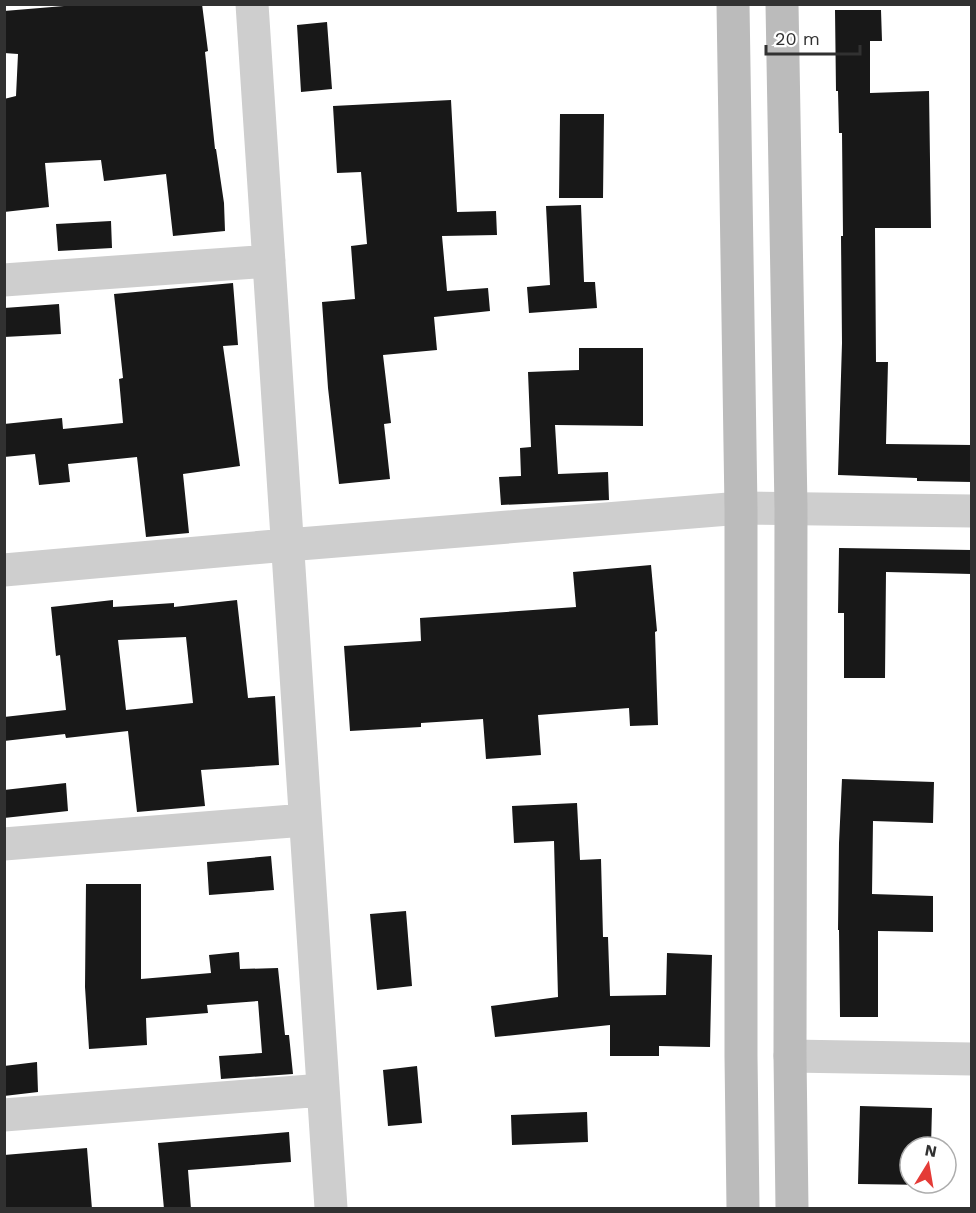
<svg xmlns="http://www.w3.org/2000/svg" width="976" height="1213" viewBox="0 0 976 1213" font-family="'Work Sans',sans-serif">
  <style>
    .building { fill: #181818; fill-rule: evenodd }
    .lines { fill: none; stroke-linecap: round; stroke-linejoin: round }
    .minor { stroke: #cecece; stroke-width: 33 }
    .secondary { stroke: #bbb; stroke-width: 33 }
  </style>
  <rect width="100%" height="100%" fill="#fff"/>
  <path class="building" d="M 88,4 L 202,4 L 208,51 L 205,52 L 215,149 L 216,149 L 224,203 L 225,231 L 173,236 L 166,174 L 104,181 L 101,160 L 45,163 L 49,207 L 4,212 L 4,99 L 16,96 L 18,54 L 4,53 L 4,11 Z
    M 835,10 L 881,10 L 882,41 L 870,41 L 870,93 L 929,91 L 931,228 L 875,228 L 876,362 L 888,362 L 886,444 L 972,445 L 972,482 L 917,481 L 917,478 L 838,475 L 842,343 L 841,236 L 843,236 L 842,133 L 839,133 L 838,91 L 836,91 Z
    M 327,22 L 332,89 L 301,92 L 297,25 Z
    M 451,100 L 457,212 L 496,211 L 497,235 L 442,236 L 447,291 L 488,288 L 490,311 L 434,317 L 437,350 L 383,355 L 391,423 L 384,424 L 390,479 L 339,484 L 328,388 L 322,302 L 355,299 L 351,246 L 367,244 L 361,172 L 337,173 L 333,106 Z
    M 560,114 L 604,114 L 603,198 L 559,198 Z
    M 581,205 L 584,282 L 595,282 L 597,308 L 529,313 L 527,287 L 550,285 L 546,206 Z
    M 111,221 L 112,248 L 58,251 L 56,224 Z
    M 233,283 L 238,345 L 223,346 L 240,466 L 183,474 L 189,533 L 146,537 L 137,457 L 68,464 L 70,482 L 39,485 L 35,454 L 4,457 L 4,424 L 62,418 L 63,429 L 123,423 L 119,379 L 123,378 L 114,294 Z
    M 59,304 L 61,334 L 4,337 L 4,308 Z
    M 579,348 L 643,348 L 643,426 L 555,425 L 558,474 L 608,472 L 609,500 L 501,505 L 499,477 L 521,476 L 520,448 L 531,447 L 528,372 L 579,370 Z
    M 839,548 L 972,550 L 972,574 L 886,572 L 885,678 L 844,678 L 844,613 L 838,613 Z
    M 651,565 L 657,631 L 655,632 L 658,725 L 630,726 L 629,708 L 538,715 L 541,755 L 486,759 L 483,719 L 421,723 L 421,727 L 350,731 L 344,646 L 421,641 L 420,618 L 576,607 L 573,572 Z
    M 113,600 L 113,607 L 174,603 L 174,607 L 237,600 L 248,698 L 275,696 L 279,765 L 201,770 L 205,806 L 137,812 L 128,731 L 66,738 L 65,734 L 4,741 L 4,717 L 66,710 L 60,655 L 56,656 L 51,607 ZM 186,637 L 193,703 L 126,710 L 118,640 Z
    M 842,779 L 934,782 L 933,823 L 873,821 L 872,894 L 933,896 L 933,932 L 878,931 L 878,1017 L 840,1017 L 839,930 L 838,930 L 839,843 Z
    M 66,783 L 68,811 L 4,818 L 4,790 Z
    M 577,803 L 580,860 L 601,859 L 603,937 L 608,937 L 610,996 L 666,995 L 667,953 L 712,955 L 710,1047 L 659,1046 L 659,1056 L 610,1056 L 610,1025 L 495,1037 L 491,1006 L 558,997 L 554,841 L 514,843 L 512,806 Z
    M 271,856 L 274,890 L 209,895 L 207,862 Z
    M 86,884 L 141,884 L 141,979 L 211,973 L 209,955 L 239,952 L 240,969 L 278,968 L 285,1035 L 289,1035 L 293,1074 L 221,1079 L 219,1056 L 262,1053 L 258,1001 L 207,1005 L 208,1013 L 146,1018 L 147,1045 L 89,1049 L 85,987 Z
    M 406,911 L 412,986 L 377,990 L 370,914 Z
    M 37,1062 L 38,1092 L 4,1096 L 4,1066 Z
    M 417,1066 L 422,1123 L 388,1126 L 383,1070 Z
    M 860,1106 L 932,1108 L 931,1147 L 910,1147 L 910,1183 L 930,1183 L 930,1185 L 858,1184 Z
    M 587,1112 L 588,1142 L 512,1145 L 511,1115 Z
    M 289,1132 L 291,1162 L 188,1170 L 191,1209 L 164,1209 L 158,1143 Z
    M 87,1148 L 92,1209 L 4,1209 L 4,1155 Z"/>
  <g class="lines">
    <path class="minor" d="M 252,4 L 331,1208
      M 4,280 L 269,261
      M 4,570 L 287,545 L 741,508 L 972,511
      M 4,844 L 305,820
      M 790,1056 L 972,1059
      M 4,1115 L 323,1090"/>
    <path class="secondary" d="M 733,4 L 741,508 L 741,1056 L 743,1208
      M 782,4 L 791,508 L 790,1056 L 792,1208"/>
  </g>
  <rect width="976" height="1213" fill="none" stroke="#313131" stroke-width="12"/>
  <g transform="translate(928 1165) rotate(11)"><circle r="28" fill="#ffffff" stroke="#adadad" stroke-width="1.5"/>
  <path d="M0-4.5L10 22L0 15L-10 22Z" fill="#e43b37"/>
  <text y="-9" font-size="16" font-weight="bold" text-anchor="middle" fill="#313131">N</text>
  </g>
  <path d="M766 45v9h94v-9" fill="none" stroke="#313131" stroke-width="3"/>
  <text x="775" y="45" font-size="18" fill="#313131" stroke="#ffffff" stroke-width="4.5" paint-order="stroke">20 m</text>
</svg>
